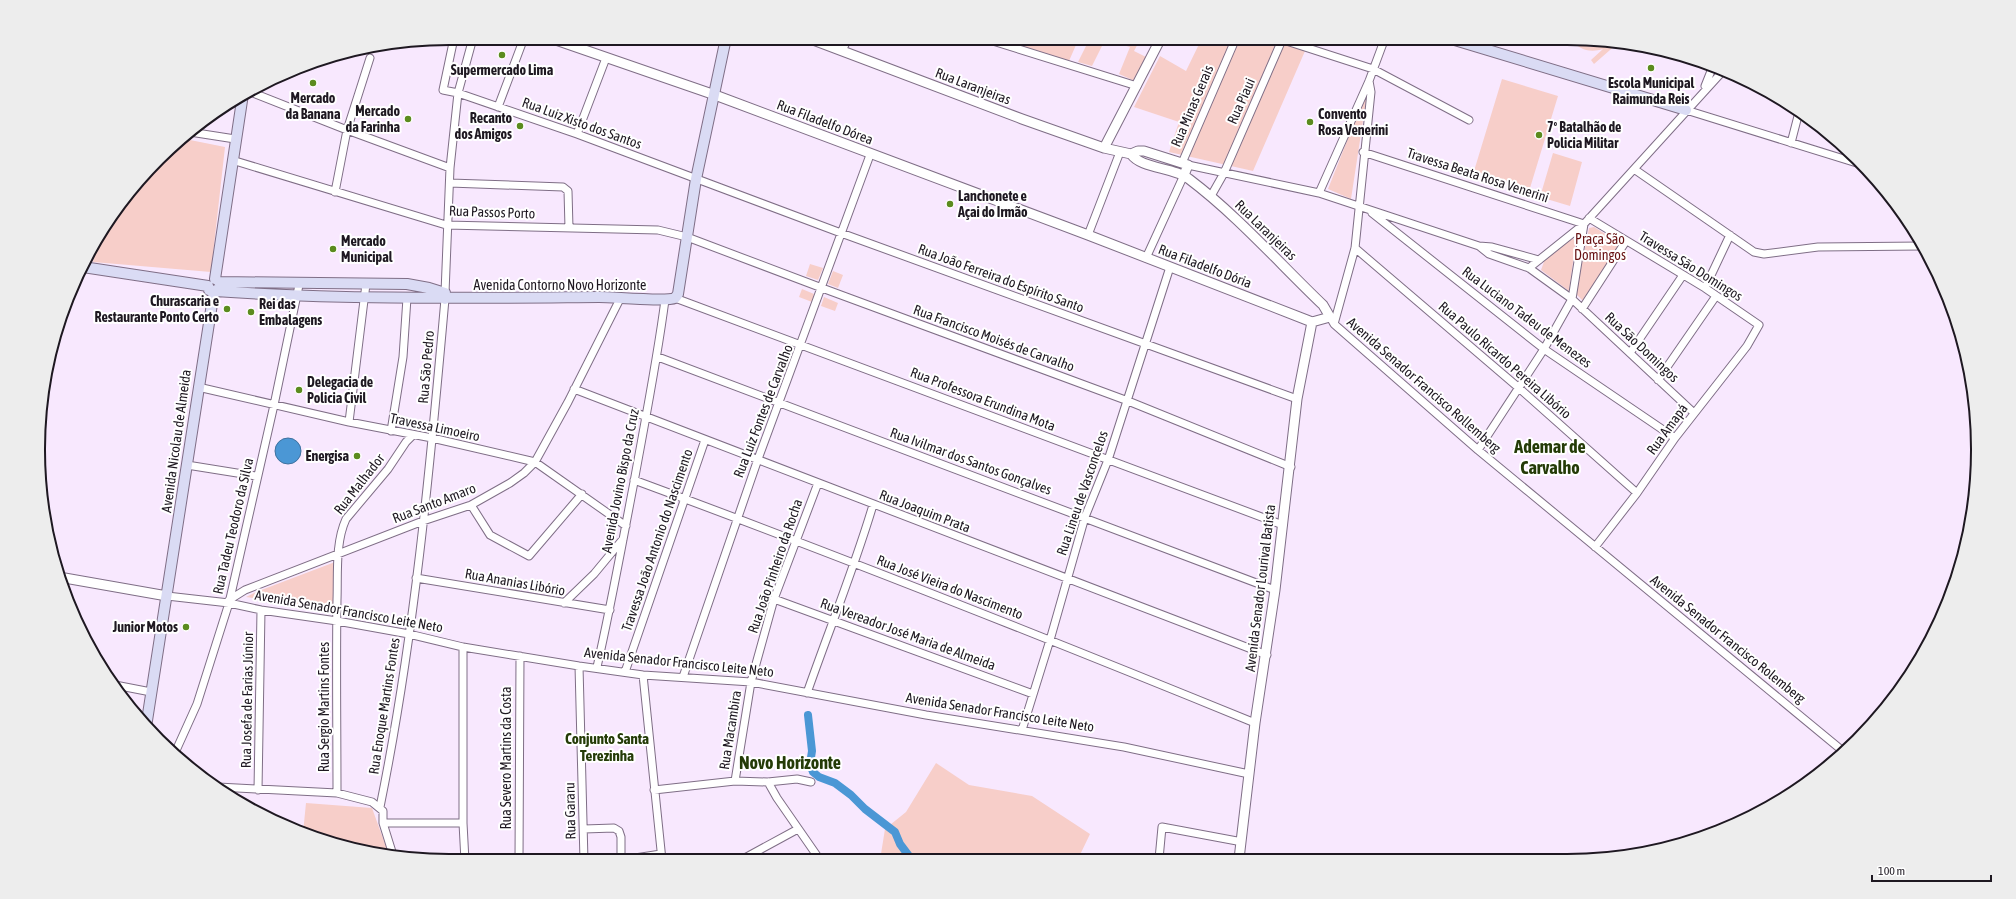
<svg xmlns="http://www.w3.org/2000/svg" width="2016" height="899" viewBox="0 0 2016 899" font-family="'Asap Condensed',sans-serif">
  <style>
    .green { fill: #f7cec9 }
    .water { fill: #4b97d5; stroke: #3e719f }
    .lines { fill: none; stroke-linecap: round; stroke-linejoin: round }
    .canal { stroke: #4b97d5; stroke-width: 8 }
    .minor-casing { stroke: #7f6e86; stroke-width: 9 }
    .tertiary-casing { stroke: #7f6e86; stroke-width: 11 }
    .secondary-casing { stroke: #7f6e86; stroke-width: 12 }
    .minor { stroke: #fff; stroke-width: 7 }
    .tertiary { stroke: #fff; stroke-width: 9 }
    .secondary { stroke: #dadbf4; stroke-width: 10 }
    .poi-dot { fill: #5b8b1e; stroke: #fff; stroke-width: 1.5 }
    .labels { text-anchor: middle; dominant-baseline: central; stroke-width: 4; stroke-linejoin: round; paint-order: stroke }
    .poi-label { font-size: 14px; font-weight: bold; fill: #1e1821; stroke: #fff; text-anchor: start }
    .street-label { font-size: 14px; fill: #1e1821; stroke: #fff }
    .park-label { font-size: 14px; fill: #671112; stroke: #fff }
    .neighbourhood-label { font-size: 15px; font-weight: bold; fill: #243b07; stroke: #fff }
    .district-label { font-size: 18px; font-weight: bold; fill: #243b07; stroke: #fff }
    .rim { fill: none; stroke: #1e1821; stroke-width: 2 }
  </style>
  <rect width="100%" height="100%" fill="#f8e8fe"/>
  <path class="green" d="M 1000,38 L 1079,38 L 1069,61 L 999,40 Z
    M 1090,38 L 1141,38 L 1134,51 L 1148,58 L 1137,82 L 1119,74 L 1130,47 L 1105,40 L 1092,66 L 1078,62 Z
    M 1202,38 L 1267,38 L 1305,51 L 1253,171 L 1169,152 L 1179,122 L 1134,107 L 1160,56 L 1186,71 Z
    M 1570,38 C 1577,39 1582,46 1590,47 C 1600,48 1605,42 1618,43 L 1594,64 L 1591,60 L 1603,49 C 1590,53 1578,50 1570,38 Z
    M 1502,79 L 1558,96 L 1530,188 L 1474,171 Z
    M 1368,88 L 1351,199 L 1328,189 Z
    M 180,138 L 225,147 L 211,272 L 93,262 L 97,238 L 140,178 Z
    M 1553,153 L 1582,162 L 1570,206 L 1540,197 Z
    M 1594,227 L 1620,243 L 1584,302 L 1576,294 L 1589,228 Z
    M 1571,238 L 1576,240 L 1569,291 L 1541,270 L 1545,259 Z
    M 810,264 L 823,268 L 818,280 L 806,276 Z
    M 833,271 L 843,275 L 838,288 L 828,284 Z
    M 802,289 L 814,294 L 812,302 L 799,297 Z
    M 824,297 L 838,303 L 835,311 L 821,306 Z
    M 335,562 L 333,611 L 246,597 L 256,592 Z
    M 936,763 L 969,785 L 1032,796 L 1090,834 L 1078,859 L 880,860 L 885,829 L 906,812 Z
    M 306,803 L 372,808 L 389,855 C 360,852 329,845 303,833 Z"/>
  <path class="water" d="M275 451a13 13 0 1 1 26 0a13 13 0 1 1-26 0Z"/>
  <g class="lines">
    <path class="canal" d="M 808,715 L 812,751 L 810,764 L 813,772 L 819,777 L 835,783 L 851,795 L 865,809 L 895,832 L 900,844 L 912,860"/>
    <defs>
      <path id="minor" d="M 454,38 L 443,90 L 458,93 L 577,134 L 841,233 L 1297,399
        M 983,38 L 1137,86
        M 1277,38 L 1373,69 L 1469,120
        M 1385,38 L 1369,81 L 1319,193 L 1479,246 L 1489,254 L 1529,268 L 1572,299 L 1694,413
        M 842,51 L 848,38
        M 1705,86 L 1713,66
        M 248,91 L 347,130 L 450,168
        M 498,107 L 524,38
        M 1686,110 L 1860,164
        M 190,132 L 235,139
        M 577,134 L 606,58
        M 1791,143 L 1799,112
        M 1363,152 L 1584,224
        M 232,160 L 446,225 L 658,230 L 687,237 L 822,288 L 1128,401 L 1291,467
        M 1182,163 L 1236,38
        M 1188,165 L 1319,193
        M 1634,169 L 1754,252 L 1764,254 L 1818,247 L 1922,246
        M 450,183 L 563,187 L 568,191 L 569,228
        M 335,192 L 347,130 L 370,58
        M 1211,196 L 1224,173 L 1282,40
        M 1372,213 L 1544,349 L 1675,438
        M 1589,218 L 1705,288 L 1759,325 L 1747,346 L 1675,438 L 1637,493 L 1595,547
        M 1088,235 L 1120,152
        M 1479,246 L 1492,247 L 1539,260
        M 1355,248 L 1519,388 L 1637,493
        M 1146,258 L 1184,175
        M 1529,268 L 1584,224 L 1723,71
        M 1705,288 L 1730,235
        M 445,293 L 450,168 L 458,93 L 473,38
        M 675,298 L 1283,525
        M 1582,309 L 1626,241
        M 1330,317 L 1334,324 L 1478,450 L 1844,752
        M 1334,324 L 1355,248 L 1371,92 L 1369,81
        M 1630,353 L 1683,275
        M 658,357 L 1275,590
        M 1658,380 L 1716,296
        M 198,387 L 349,422 L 432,438 L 535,462 L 626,526
        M 574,389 L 1267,655
        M 349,422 L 366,284
        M 391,431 L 403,357 L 407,298
        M 1478,450 L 1544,349 L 1572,299 L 1584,224
        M 187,465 L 256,476
        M 634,480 C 843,557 1049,639 1255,723
        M 471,505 L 490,535 L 529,556 L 582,494
        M 416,578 L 610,610
        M 167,596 L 229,603 L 261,610 L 337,621 L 409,634 L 463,647 L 579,666 L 643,675 L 751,682 L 926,715 L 1124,747 L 1249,774
        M 774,599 L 1033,694
        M 229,600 L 245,590 L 423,521 L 471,505 L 510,483 L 524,473 L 535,462 L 568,402 L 621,297
        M 564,603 L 594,574 L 623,539
        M 463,647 L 463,823 L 465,861
        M 579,666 L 584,861
        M 597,667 C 611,606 622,544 634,482 C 645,421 657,361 665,300
        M 625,672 L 705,440
        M 643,675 L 662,860
        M 683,677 L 758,459 L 870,155
        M 115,685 L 151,692
        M 807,693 C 829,630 854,569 873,505
        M 1022,730 L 1050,640 L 1085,517 L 1108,460 L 1170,267
        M 174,755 L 197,704 L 229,603 L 274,405 L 299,285
        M 735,781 L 751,682 L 774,599 L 818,483
        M 768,782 L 777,798 L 820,860
        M 218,787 L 337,793 L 372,802 L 383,811 L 383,823 L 393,855
        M 258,790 L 261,610
        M 654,790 L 735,781 L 768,782 L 797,779 L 811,782
        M 337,793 C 337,728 336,664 337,600 C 338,574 335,543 346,519 L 388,469 L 406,442 L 413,435
        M 380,807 C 414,640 430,469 445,299
        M 383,823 L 463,823
        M 584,829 L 614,828 L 619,831 L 621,837 L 621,860
        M 1159,859 L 1162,827 L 1237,841
        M 622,860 L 661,854
        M 741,860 L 798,829
        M 519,861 L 520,656"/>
      <path id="tertiary" d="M 550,38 L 715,95 L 1088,235 L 1312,322
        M 808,38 L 1022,119 L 1104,148 L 1131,154 L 1138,151 L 1144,151 L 1188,165 L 1184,175
        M 1104,148 L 1161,38
        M 1131,154 C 1141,169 1174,167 1189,179 C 1238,216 1279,263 1323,305 L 1330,317 L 1312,322
        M 59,577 L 167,596
        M 1239,859 L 1255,723 L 1275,590 L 1297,399 L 1312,322"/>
      <path id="secondary" d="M 1448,38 L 1686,110
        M 83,267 L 208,286 L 209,290 L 214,291 L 219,289
        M 215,279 L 243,94
        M 219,282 L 407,284 L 429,288 L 445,293 L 445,299
        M 215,291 C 343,300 471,298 599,297 C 614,297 666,302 675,298 L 678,294 L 696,179 L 726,38
        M 146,727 L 214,291"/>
    </defs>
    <use href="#minor" class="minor-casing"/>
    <use href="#tertiary" class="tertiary-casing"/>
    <use href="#secondary" class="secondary-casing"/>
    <use href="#minor" class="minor"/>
    <use href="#tertiary" class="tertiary"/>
    <use href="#secondary" class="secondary"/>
  </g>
  <g class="poi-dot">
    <circle cx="502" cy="55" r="4"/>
    <circle cx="1651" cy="68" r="4"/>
    <circle cx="313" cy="83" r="4"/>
    <circle cx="408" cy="119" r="4"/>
    <circle cx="1310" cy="122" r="4"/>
    <circle cx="520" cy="126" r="4"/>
    <circle cx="1539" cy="135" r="4"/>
    <circle cx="950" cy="204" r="4"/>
    <circle cx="333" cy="249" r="4"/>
    <circle cx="227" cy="309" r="4"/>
    <circle cx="251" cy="312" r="4"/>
    <circle cx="299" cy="390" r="4"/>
    <circle cx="357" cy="456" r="4"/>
    <circle cx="186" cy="627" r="4"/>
  </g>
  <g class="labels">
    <g class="poi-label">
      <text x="502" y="70" text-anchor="middle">Supermercado Lima</text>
      <text x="1651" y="83" text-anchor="middle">Escola Municipal<tspan x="1651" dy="16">Raimunda Reis</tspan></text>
      <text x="313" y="98" text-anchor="middle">Mercado<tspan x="313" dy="16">da Banana</tspan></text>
      <text x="400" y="111" text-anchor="end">Mercado<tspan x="400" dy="16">da Farinha</tspan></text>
      <text x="1318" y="114">Convento<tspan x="1318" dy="16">Rosa Venerini</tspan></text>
      <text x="512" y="118" text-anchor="end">Recanto<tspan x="512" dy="16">dos Amigos</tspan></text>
      <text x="1547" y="127">7º Batalhão de<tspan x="1547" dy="16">Policia Militar</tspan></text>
      <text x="958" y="196">Lanchonete e<tspan x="958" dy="16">Açai do Irmão</tspan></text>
      <text x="341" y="241">Mercado<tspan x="341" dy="16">Municipal</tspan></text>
      <text x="219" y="301" text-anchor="end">Churascaria e<tspan x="219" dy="16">Restaurante Ponto Certo</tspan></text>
      <text x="259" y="304">Rei das<tspan x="259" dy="16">Embalagens</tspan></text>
      <text x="307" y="382">Delegacia de<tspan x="307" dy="16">Policia Civil</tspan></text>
      <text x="349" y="456" text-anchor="end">Energisa</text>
      <text x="178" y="627" text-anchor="end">Junior Motos</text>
    </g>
    <g class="street-label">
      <text transform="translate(973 86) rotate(21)">Rua Laranjeiras</text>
      <text transform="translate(1241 101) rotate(-66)">Rua Piaui</text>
      <text transform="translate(1192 106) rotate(-67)">Rua Minas Gerais</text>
      <text transform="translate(825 122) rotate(21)">Rua Filadelfo Dórea</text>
      <text transform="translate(582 123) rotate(20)">Rua Luiz Xisto dos Santos</text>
      <text transform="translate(1478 175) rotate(18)">Travessa Beata Rosa Venerini</text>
      <text transform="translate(492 212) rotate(2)">Rua Passos Porto</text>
      <text transform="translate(1266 230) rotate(44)">Rua Laranjeiras</text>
      <text transform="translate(1205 266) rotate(21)">Rua Filadelfo Dória</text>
      <text transform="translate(1691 266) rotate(32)">Travessa São Domingos</text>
      <text transform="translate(1001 278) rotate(20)">Rua João Ferreira do Espírito Santo</text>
      <text x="560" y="285">Avenida Contorno Novo Horizonte</text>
      <text transform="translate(1527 317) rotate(37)">Rua Luciano Tadeu de Menezes</text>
      <text transform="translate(994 338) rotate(20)">Rua Francisco Moisés de Carvalho</text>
      <text transform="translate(1642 347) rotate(43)">Rua São Domingos</text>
      <text transform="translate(1505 360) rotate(41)">Rua Paulo Ricardo Pereira Libório</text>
      <text transform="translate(426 367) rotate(-85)">Rua São Pedro</text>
      <text transform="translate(1424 385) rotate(41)">Avenida Senador Francisco Rollemberg</text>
      <text transform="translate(983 399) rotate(21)">Rua Professora Erundina Mota</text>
      <text transform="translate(763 411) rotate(-69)">Rua Luiz Fontes de Carvalho</text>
      <text transform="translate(435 427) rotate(12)">Travessa Limoeiro</text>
      <text transform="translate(1667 429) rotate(-54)">Rua Amapá</text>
      <text transform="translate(176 441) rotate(-82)">Avenida Nicolau de Almeida</text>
      <text transform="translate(971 461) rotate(20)">Rua Ivilmar dos Santos Gonçalves</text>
      <text transform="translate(620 481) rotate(-79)">Avenida Jovino Bispo da Cruz</text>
      <text transform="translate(359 484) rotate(-52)">Rua Malhador</text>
      <text transform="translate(1082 493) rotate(-71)">Rua Lineu de Vasconcelos</text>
      <text transform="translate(434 503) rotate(-21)">Rua Santo Amaro</text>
      <text transform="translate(925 511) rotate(21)">Rua Joaquim Prata</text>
      <text transform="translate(233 526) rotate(-77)">Rua Tadeu Teodoro da Silva</text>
      <text transform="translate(657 540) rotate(-71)">Travessa João Antonio do Nascimento</text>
      <text transform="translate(775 566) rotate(-71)">Rua João Pinheiro da Rocha</text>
      <text transform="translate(515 582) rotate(10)">Rua Ananias Libório</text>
      <text transform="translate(950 587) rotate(21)">Rua José Vieira do Nascimento</text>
      <text transform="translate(1260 588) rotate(-83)">Avenida Senador Lourival Batista</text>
      <text transform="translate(349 611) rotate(10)">Avenida Senador Francisco Leite Neto</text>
      <text transform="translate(908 634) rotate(20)">Rua Vereador José Maria de Almeida</text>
      <text transform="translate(1728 639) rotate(39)">Avenida Senador Francisco Rolemberg</text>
      <text transform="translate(679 662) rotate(6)">Avenida Senador Francisco Leite Neto</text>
      <text transform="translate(247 700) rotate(-89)">Rua Josefa de Farias Júnior</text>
      <text transform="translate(384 706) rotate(-81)">Rua Enoque Martins Fontes</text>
      <text transform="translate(324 707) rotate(-90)">Rua Sergio Martins Fontes</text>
      <text transform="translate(1000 712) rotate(9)">Avenida Senador Francisco Leite Neto</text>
      <text transform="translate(730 730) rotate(-81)">Rua Macambira</text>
      <text transform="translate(506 758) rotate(-90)">Rua Severo Martins da Costa</text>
      <text transform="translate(570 811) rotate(-91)">Rua Gararu</text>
    </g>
    <g class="park-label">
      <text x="1600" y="239">Praça São<tspan x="1600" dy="16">Domingos</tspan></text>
    </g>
    <g class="neighbourhood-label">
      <text x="607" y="738">Conjunto Santa<tspan x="607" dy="17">Terezinha</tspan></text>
    </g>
    <g class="district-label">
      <text x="1550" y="446">Ademar de<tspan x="1550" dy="21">Carvalho</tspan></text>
      <text x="790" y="762">Novo Horizonte</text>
    </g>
  </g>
  <path d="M0 0H2016V899H0ZM449 45H1567A404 404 0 0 1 1971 449V450A404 404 0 0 1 1567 854H449A404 404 0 0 1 45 450V449A404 404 0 0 1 449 45Z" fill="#ededed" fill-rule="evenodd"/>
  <path class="rim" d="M449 45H1567A404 404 0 0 1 1971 449V450A404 404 0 0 1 1567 854H449A404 404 0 0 1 45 450V449A404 404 0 0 1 449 45Z"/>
  <path d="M1872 875v6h119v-6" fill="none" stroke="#1e1821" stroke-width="2"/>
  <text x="1878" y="875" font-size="12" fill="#1e1821" stroke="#ffffff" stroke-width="3" paint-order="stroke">100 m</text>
</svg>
